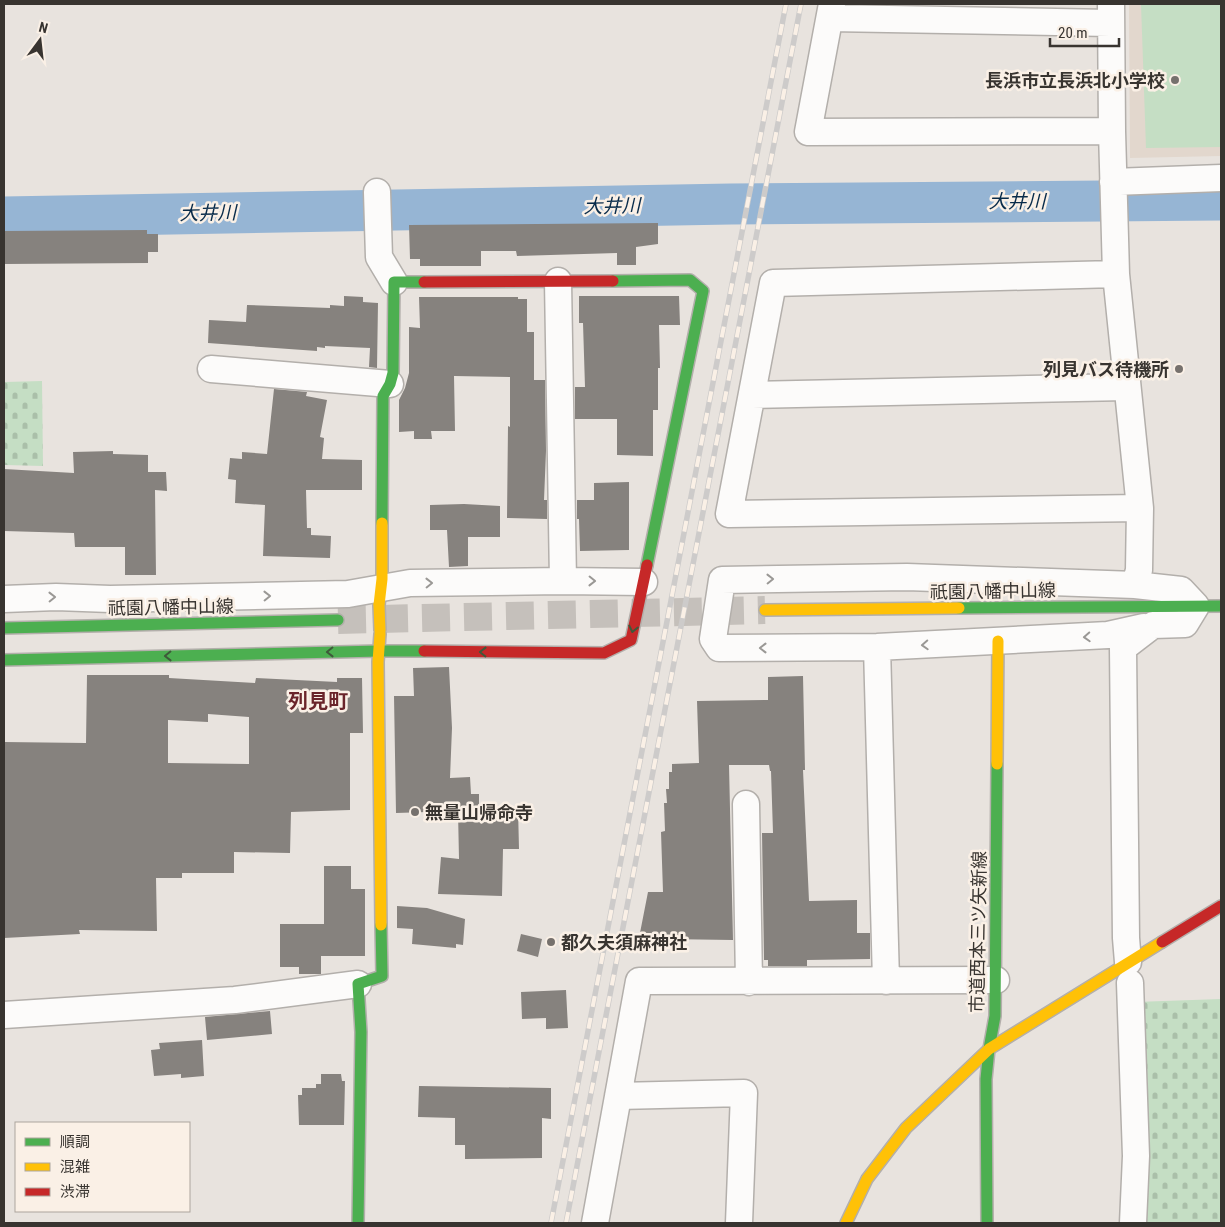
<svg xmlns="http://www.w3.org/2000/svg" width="1225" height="1227" viewBox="0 0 1225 1227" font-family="'Roboto Condensed','Noto Sans JP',sans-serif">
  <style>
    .built { fill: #e2d7cd }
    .cemetery { fill: url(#cemetery-stones) }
    .green { fill: #c5dec4 }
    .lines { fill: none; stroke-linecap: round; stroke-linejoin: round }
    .river { stroke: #96b5d4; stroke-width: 41 }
    .building { fill: #86827e; fill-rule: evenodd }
    .secondary-tunnel { stroke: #c5c0bb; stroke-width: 28; stroke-dasharray: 28 14; stroke-linecap: butt }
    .street-casing { stroke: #b3afab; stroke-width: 29 }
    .fast-casing { stroke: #b3afab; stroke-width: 14 }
    .slow-casing { stroke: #b3afab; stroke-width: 14 }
    .jam-casing { stroke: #b3afab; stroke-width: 14 }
    .street { stroke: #fcfbfa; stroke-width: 26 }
    .fast { stroke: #4caf50; stroke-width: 11 }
    .slow { stroke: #ffc107; stroke-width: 11 }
    .jam { stroke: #c62828; stroke-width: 11 }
    .rail-casing { stroke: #cdcbca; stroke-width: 5.5 }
    .rail { stroke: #faf0e6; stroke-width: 4; stroke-dasharray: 11; stroke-linecap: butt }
    .slow-bridge-casing { stroke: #b3afab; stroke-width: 14; stroke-linecap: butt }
    .slow-bridge { stroke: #ffc107; stroke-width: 11 }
    .oneway { stroke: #9a9895 }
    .oneway2 { stroke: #3e593a }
    .poi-dot { fill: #76716d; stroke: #faf0e6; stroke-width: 2 }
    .labels { text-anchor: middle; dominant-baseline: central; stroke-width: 5; stroke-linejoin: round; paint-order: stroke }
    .poi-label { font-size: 18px; font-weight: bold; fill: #383430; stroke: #faf0e6; text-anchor: end }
    .street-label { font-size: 18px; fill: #383430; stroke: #faf0e6 }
    .water-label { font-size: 19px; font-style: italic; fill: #082b4a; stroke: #faf0e6 }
    .quarter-label { font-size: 20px; font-weight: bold; fill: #6a242a; stroke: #faf0e6 }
  </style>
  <defs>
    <pattern id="cemetery-stones" width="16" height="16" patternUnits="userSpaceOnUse" patternTransform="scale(1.25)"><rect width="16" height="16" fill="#c5dec4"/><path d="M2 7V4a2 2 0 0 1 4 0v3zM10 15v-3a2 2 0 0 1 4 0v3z" fill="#aabfa9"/></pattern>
  </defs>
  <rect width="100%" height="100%" fill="#e8e3de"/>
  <path class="built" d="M 1129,4 L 1221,4 L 1221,156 L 1130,158 Z"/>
  <path class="cemetery" d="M 42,381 L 43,466 L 5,465 L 5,382 Z
    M 1221,999 L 1221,1223 L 1136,1223 L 1135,1002 Z"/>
  <path class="green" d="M 1141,4 L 1221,4 L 1221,147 L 1146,148 Z"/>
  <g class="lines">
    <path class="river" d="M 4,217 L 731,204 L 1221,200"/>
  </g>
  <path class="building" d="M 658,223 L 658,244 L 636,247 L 636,265 L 617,265 L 617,253 L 517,256 L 516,251 L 481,251 L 481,266 L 420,266 L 420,259 L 410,259 L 409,225 Z
    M 147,230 L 147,234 L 158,234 L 158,252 L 148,252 L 148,263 L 5,264 L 5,231 Z
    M 344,296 L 363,297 L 363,302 L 378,303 L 377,368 L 369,367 L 370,348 L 325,346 L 325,348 L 317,347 L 317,351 L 208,343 L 209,320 L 246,322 L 247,305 L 330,308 L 330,305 L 344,306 Z
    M 579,296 L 679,296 L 680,325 L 659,325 L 660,368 L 658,368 L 658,410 L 653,410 L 653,456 L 617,455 L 617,419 L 575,419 L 575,387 L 585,387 L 583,323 L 579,323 Z
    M 419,297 L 518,297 L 518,299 L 527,299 L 527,332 L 534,332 L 534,380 L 545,380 L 546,451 L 544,500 L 547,500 L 547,519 L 507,518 L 508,426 L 510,427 L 510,377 L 454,376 L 455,431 L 431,431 L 432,439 L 414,439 L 414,431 L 399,432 L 399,400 L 405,388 L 409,373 L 409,327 L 420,328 Z
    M 274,389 L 307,392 L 306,396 L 327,400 L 320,437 L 324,438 L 322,459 L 362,460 L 362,490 L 306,490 L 307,528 L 311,528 L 311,535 L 331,536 L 330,558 L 263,556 L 265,505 L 235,503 L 236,480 L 228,479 L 230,458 L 242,459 L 242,452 L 267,454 Z
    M 113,451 L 113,454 L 148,455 L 148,472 L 166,472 L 167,491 L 155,490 L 156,575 L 125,575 L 125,547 L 75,547 L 74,533 L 4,531 L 4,469 L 74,473 L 73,452 Z
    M 629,482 L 629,550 L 580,551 L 579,519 L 577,519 L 577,500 L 594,500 L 594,483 Z
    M 464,504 L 500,506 L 500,537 L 468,537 L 468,566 L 449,567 L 447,530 L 430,530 L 430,505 Z
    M 449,667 L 452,728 L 450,778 L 470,777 L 471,794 L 479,794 L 479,808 L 518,808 L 519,849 L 503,849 L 502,896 L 438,894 L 441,857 L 459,859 L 458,811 L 396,813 L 394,696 L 414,696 L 413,668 Z
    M 87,675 L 169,675 L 169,678 L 255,683 L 256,678 L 337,682 L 337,678 L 362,678 L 363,733 L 350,733 L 350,810 L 291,812 L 290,853 L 234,852 L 234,873 L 182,873 L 182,878 L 156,878 L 157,931 L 79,930 L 80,934 L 4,938 L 4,742 L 86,743 ZM 208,714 L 249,717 L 249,764 L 168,763 L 168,720 L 208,722 Z
    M 803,676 L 805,770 L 803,770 L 809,901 L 857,900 L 857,933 L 870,933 L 870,959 L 807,960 L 807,966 L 768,966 L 768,960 L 764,960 L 762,833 L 773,833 L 771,771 L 770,771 L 769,765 L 729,765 L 733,940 L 665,939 L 665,937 L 639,938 L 648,892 L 663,892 L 661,832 L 665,831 L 664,803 L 667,803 L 666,789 L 669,789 L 669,772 L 672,772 L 672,764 L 699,763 L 697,701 L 768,700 L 768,677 Z
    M 324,866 L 351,866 L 351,889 L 365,889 L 365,956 L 321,956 L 321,974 L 299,974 L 299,967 L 280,967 L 280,924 L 324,924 Z
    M 397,906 L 427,908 L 465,919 L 463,945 L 456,944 L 456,948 L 412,944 L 413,929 L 397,928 Z
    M 521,934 L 542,939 L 538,957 L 517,951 Z
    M 566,990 L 568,1028 L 546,1029 L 546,1018 L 522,1019 L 521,992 Z
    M 270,1011 L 272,1034 L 207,1040 L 205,1017 Z
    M 202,1040 L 204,1076 L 181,1078 L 181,1074 L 154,1076 L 151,1050 L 160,1049 L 159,1043 Z
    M 321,1074 L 341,1074 L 342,1081 L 345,1081 L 344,1125 L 299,1125 L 298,1095 L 302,1095 L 302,1088 L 316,1088 L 316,1084 L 321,1084 Z
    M 419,1086 L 551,1088 L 551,1119 L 542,1118 L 542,1158 L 465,1159 L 465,1145 L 455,1145 L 455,1118 L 418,1117 Z"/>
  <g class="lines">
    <path class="secondary-tunnel" d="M 338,620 L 765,610"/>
    <defs>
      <path id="street" d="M 832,4 L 808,132 L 1112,131
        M 1111,4 L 1112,131 L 1116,274 L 1140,508 L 1139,570 L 1135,585 L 1181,590 L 1196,606 L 1185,624 L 1153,625 L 1123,648 L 1126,938 L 1128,962
        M 830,18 L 1110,23
        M 1113,182 L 1221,178
        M 377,192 L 379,257 L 394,282
        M 1116,274 L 773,283 L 729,514 L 1140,508
        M 558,281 L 563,581
        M 211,369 L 390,384
        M 752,395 L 1126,387
        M 1135,585 L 907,577 L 722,580 L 713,639 L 719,648 L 877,647 L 1108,635 L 1144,627
        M 4,599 L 56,597 L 110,599 L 348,594 L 410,583 L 563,581 L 644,582
        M 877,647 L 886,981
        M 746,804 L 749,982
        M 1130,983 L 1136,1156 L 1133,1223
        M 4,1015 L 235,1000 L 358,984
        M 618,1096 L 744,1093 L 739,1223
        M 595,1223 L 639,981 L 996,980"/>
      <path id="fast" d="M 613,281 L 690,280 L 703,291 L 647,565
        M 382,523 L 383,396 L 390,384 L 393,373 L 394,282 L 424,282
        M 959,608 L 1221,606
        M 4,628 L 338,620
        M 4,660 L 379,651 L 424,651
        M 358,1223 L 361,1032 L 358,984 L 382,976 L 381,925
        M 987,1223 L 986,1079 L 989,1049 L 995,1016 L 997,764"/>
      <path id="slow" d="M 379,605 L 382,579 L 382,523
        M 765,610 L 959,608
        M 380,634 L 378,662 L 381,925
        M 997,764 L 998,641
        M 846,1223 L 867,1179 L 906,1128 L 989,1049 L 1162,942"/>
      <path id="jam" d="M 424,282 L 613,281
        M 424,651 L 604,653 L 631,640 L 647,565
        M 1162,942 L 1221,906"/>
    </defs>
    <use href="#street" class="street-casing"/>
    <use href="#fast" class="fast-casing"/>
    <use href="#slow" class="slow-casing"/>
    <use href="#jam" class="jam-casing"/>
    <use href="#street" class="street"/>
    <use href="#fast" class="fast"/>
    <use href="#slow" class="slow"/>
    <use href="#jam" class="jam"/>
    <defs>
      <path id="rail" d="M 551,1223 L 786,4
        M 566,1223 L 801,4"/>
    </defs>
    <use href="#rail" class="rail-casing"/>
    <use href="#rail" class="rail"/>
    <defs>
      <path id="slow-bridge" d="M 379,605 L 380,631"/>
    </defs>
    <use href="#slow-bridge" class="slow-bridge-casing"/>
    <use href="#slow-bridge" class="slow-bridge"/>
  </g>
  <defs><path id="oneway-chevron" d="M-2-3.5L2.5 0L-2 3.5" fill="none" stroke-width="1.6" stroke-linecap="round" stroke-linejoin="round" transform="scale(1.25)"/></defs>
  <g class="oneway">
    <use href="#oneway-chevron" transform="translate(770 579) rotate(-1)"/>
    <use href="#oneway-chevron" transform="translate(592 581) rotate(1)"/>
    <use href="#oneway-chevron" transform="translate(429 583) rotate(-1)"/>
    <use href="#oneway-chevron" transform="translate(267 596) rotate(-1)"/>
    <use href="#oneway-chevron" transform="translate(52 597) rotate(-1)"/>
    <use href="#oneway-chevron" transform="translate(1087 637) rotate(177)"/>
    <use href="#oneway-chevron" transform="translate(925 645) rotate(177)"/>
    <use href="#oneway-chevron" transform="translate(763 648) rotate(180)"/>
  </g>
  <g class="oneway2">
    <use href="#oneway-chevron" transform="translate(633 629) rotate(102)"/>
    <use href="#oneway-chevron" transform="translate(330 652) rotate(179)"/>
    <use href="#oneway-chevron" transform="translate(483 652) rotate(-179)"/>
    <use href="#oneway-chevron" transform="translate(168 656) rotate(179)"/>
  </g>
  <g class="poi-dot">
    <circle cx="1175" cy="80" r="5"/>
    <circle cx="1179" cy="369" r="5"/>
    <circle cx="415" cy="812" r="5"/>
    <circle cx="551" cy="942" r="5"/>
  </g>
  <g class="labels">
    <g class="poi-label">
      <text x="1165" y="80">長浜市立長浜北小学校</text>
      <text x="1169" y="369">列見バス待機所</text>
      <text x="425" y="812" text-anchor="start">無量山帰命寺</text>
      <text x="561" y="942" text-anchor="start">都久夫須麻神社</text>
    </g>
    <g class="street-label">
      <text transform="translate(993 591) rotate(-1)">祇園八幡中山線</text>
      <text transform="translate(171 607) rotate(-1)">祇園八幡中山線</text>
      <text transform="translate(978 932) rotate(-89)">市道西本三ツ矢新線</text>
    </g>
    <g class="water-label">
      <text x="1017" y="201">大井川</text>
      <text transform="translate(612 206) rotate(-1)">大井川</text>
      <text transform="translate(208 213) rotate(-1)">大井川</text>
    </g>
    <g class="quarter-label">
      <text x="318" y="701">列見町</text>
    </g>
  </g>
  <rect width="1225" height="1227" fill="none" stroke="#383430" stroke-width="10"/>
  <rect x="15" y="1122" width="175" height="90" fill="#faf0e6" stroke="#aca59d"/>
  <rect x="25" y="1138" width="25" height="8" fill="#4caf50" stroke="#aca59d"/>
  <text x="60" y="1147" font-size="15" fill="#383430">順調</text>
  <rect x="25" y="1163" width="25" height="8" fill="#ffc107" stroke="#aca59d"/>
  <text x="60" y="1172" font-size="15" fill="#383430">混雑</text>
  <rect x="25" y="1188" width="25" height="8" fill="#c62828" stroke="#aca59d"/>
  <text x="60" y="1197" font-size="15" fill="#383430">渋滞</text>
  <g transform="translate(40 40) rotate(15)" stroke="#faf0e6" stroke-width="4" paint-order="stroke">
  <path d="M0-4L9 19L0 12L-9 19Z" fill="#383430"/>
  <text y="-8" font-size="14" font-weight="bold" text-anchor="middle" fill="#383430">N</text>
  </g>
  <path d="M1050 38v8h69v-8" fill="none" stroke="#383430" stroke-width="2.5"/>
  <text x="1058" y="38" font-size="15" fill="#383430" stroke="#faf0e6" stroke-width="4" paint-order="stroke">20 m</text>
</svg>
